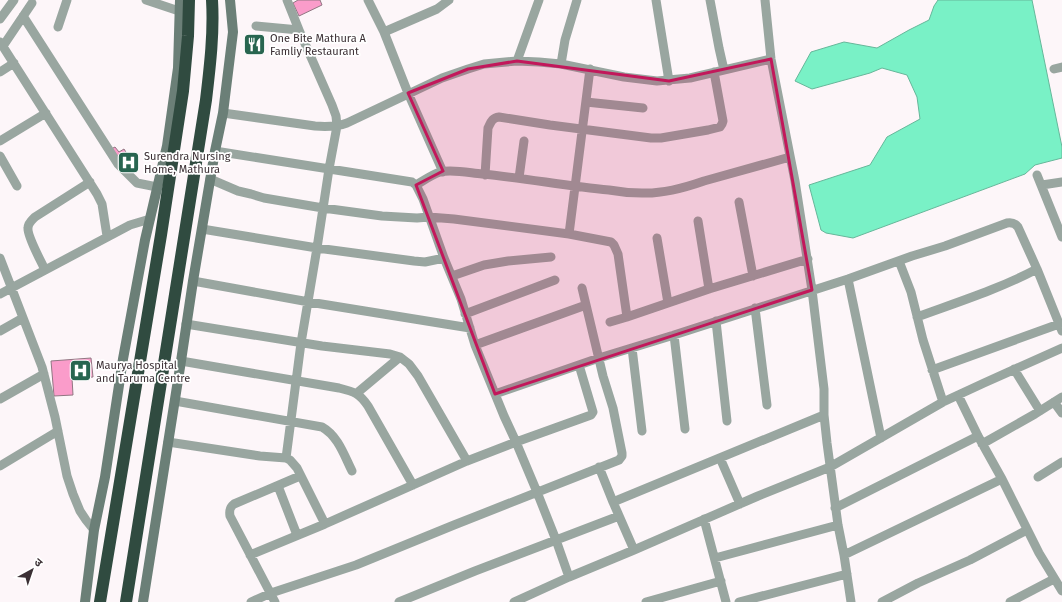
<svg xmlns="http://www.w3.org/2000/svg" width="1062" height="602" viewBox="0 0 1062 602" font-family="'Fira Sans','Noto Sans Devanagari',sans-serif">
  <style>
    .water { fill: #79f1c6; stroke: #66b79a }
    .building { fill: #fa9cca; stroke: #917682 }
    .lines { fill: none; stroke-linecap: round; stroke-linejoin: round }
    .street { stroke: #99a6a0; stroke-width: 9 }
    .secondary { stroke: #6b7f77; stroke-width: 10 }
    .highway { stroke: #304b40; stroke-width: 12 }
    .marked { fill: #c2185b; fill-opacity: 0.2; stroke: #c2185b; stroke-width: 3; stroke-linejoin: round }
    .labels { text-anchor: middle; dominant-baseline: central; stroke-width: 3.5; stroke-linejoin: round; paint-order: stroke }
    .poi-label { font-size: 11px; fill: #3b2f34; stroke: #fff; text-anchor: start }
  </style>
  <rect width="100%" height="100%" fill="#fdf6f9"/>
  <path class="water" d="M 938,0 L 1032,0 L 1062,147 L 1062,158 L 1035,165 L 1025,174 L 853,238 L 826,233 L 821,230 L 809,185 L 870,165 L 887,137 L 920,119 L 917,97 L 907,75 L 882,68 L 870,73 L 812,89 L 795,81 L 811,52 L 844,42 L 877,48 L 909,30 L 929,20 L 934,6 Z"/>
  <path class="building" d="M 298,0 L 320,0 L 322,5 L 299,16 L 293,3 Z
    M 115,147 L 119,152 L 124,149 L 134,165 L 125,171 L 111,149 Z
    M 91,358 L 93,377 L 72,378 L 73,395 L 54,396 L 51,361 Z"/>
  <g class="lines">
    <path class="street" d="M 146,0 L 179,11
      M 368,0 L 384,32 L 408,93 L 443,172
      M 656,0 L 669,81
      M 710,0 L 719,48 L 724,70
      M 765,0 L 771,59 L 795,181 L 812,290 L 824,389 L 824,415 L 827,443 L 838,525 L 844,555 L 851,602
      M 23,16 L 118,164 L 137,183 L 157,187
      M 0,19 L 14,0
      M 256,26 L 299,30 L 287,0
      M 58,27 L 67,0
      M 384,32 L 437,9 L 449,0
      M 0,42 L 97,194 L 102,204 L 107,236
      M 3,46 L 32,3
      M 517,61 L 539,0
      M 561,64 L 565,40 L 577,0
      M 1054,69 L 1062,67
      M 0,72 L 14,63
      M 586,102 L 643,108
      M 223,113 L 315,126 C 326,127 336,127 347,123 L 442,78 L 468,69 L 484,64 L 517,61 L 539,62 L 561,64 L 624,77 L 657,81 L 690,78 L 771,59
      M 0,141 L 46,113
      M 215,151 L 412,182 L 416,185 L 423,199 L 444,258 L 461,299 L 475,345 L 504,416 L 516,442 L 537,492 L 556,540 L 569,577
      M 0,156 L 17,186
      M 485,175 L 488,128 C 491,122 492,118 499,117 L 550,125 L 651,138 L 661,138 L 708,130 L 720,127 L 722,124 L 723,121 L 714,72
      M 1037,175 L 1062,237
      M 519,178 L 524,141
      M 210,179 L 238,191 L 251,194 L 264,198 L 323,208 L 382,216 L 417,218 L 429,217 L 454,219 L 569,234 L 611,242 L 614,245 L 618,254 L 627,317
      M 416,185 C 423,181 431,175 440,172 C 452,169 470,173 482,174 C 525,178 566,186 609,190 C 620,192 631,193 642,193 C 663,194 684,188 704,181 L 790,157
      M 1042,185 L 1062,182
      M 739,202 L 753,276
      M 698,221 L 709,289
      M 202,229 L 317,248 L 414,261 L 425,262 L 444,258
      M 569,234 L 590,69
      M 657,238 L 668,303
      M 0,258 L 42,367 L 55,417 L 67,476 L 73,494 L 80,511 L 86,520 L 94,530
      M 899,261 L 911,292 L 923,340 L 943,402
      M 45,270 C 41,261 27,236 28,228 C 28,223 32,220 35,217 L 90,182
      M 452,276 L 484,265 L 508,261 L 551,257
      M 848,279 L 881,438
      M 193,281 L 309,302 L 470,328
      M 0,294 L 130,225 L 150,219
      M 755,308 L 767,405
      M 465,314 L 555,280
      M 917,317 C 958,302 999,289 1037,269 L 1062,331
      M 716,321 L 727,421
      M 610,322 L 627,317 L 709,289 L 808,259
      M 186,324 L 322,346 L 390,354 L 400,357 L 409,364 L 418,376 L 467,461
      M 0,331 L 23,318
      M 674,335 L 685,429
      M 475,345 L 586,305
      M 632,348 L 642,431
      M 181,361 L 339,388 C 355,392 359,393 368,406 L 413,485
      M 1014,369 L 1040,411
      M 932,370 L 1059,324
      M 357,393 L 400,357
      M 495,394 L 599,358 L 674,335 L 848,279 L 912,256 L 945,246 L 1007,223 C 1012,222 1015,223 1018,227 L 1037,269
      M 958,395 L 978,436 L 1002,479 L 1039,553 L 1062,591
      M 0,399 L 44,374
      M 175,401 L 322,427 C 338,436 344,455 352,471
      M 1054,402 L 1062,413
      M 168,442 L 260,456 L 286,458 L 290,460 L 297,468 L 325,524
      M 982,444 L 1035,414 L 1062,397
      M 286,458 L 301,343 L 317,248 L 329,169 L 337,126 L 336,116 L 332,105 L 299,30
      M 720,458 L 740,504
      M 0,466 L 58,431
      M 599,467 L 613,502 L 634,550
      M 1038,477 L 1062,462
      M 278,486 L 297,535
      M 613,502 L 824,415
      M 835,508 L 978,436
      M 704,519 L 726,602
      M 250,555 L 325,524 L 467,461 L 516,442 L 591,415 L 593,412 L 579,365
      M 844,555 L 1002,479
      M 715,558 L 838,525
      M 251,602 L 271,593 L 356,565 L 454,525 L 619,460 L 622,456 L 622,453 L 613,408 L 603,376 L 582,288
      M 275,602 L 230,516 C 229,510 230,507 234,504 L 300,476
      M 399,602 L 475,571 L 619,516
      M 514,602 L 569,577 L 634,550 L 758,496 L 830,467 L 943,402 L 984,383 L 1062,348
      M 646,602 L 721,581
      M 739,602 L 847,574
      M 882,602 L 918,583 L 970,560 L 1027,530
      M 1010,602 L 1054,579"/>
    <path class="secondary" d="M 85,602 L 94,530 L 105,477 L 123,359 L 145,240 L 167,146 L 178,68 L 180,0
      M 143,602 L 181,361 L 193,281 L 215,151 L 223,113 L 233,32 L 230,0"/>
    <path class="highway" d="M 100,602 L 161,235 L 183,91 L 188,36 L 189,0
      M 126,602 L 206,100 C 210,66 214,33 212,0"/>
  </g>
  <path class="marked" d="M 771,59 L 812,290 L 495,394 L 416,185 L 443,171 L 408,93 L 468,69 L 517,61 L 669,81 Z"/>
  <defs>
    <symbol id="restaurant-square" viewBox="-11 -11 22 22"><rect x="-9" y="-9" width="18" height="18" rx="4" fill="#286550" stroke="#fff"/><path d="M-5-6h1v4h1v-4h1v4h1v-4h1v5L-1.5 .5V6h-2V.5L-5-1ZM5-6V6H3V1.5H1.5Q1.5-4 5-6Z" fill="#fff"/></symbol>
    <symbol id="hospital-square" viewBox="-11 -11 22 22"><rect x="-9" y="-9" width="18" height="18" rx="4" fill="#286550" stroke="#fff"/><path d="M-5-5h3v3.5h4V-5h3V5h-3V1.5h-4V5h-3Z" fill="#fff"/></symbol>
  </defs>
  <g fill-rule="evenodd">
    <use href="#restaurant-square" x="242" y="32" width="25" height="25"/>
    <use href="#hospital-square" x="116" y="150" width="25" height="25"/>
    <use href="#hospital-square" x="68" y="358" width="25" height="25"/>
  </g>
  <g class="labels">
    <g class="poi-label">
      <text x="270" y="38">One Bite Mathura A<tspan x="270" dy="13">Famliy Restaurant</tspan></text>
      <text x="144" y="156">Surendra Nursing<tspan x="144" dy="13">Home, Mathura</tspan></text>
      <text x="96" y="365">Maurya Hospital<tspan x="96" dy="13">and Taruma Centre</tspan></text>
    </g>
  </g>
  <g transform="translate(32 570) rotate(40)" stroke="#ffffff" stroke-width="3" paint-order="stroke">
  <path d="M0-3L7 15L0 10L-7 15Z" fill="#3b2f34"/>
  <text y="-6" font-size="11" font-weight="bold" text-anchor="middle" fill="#3b2f34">उ</text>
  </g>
</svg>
